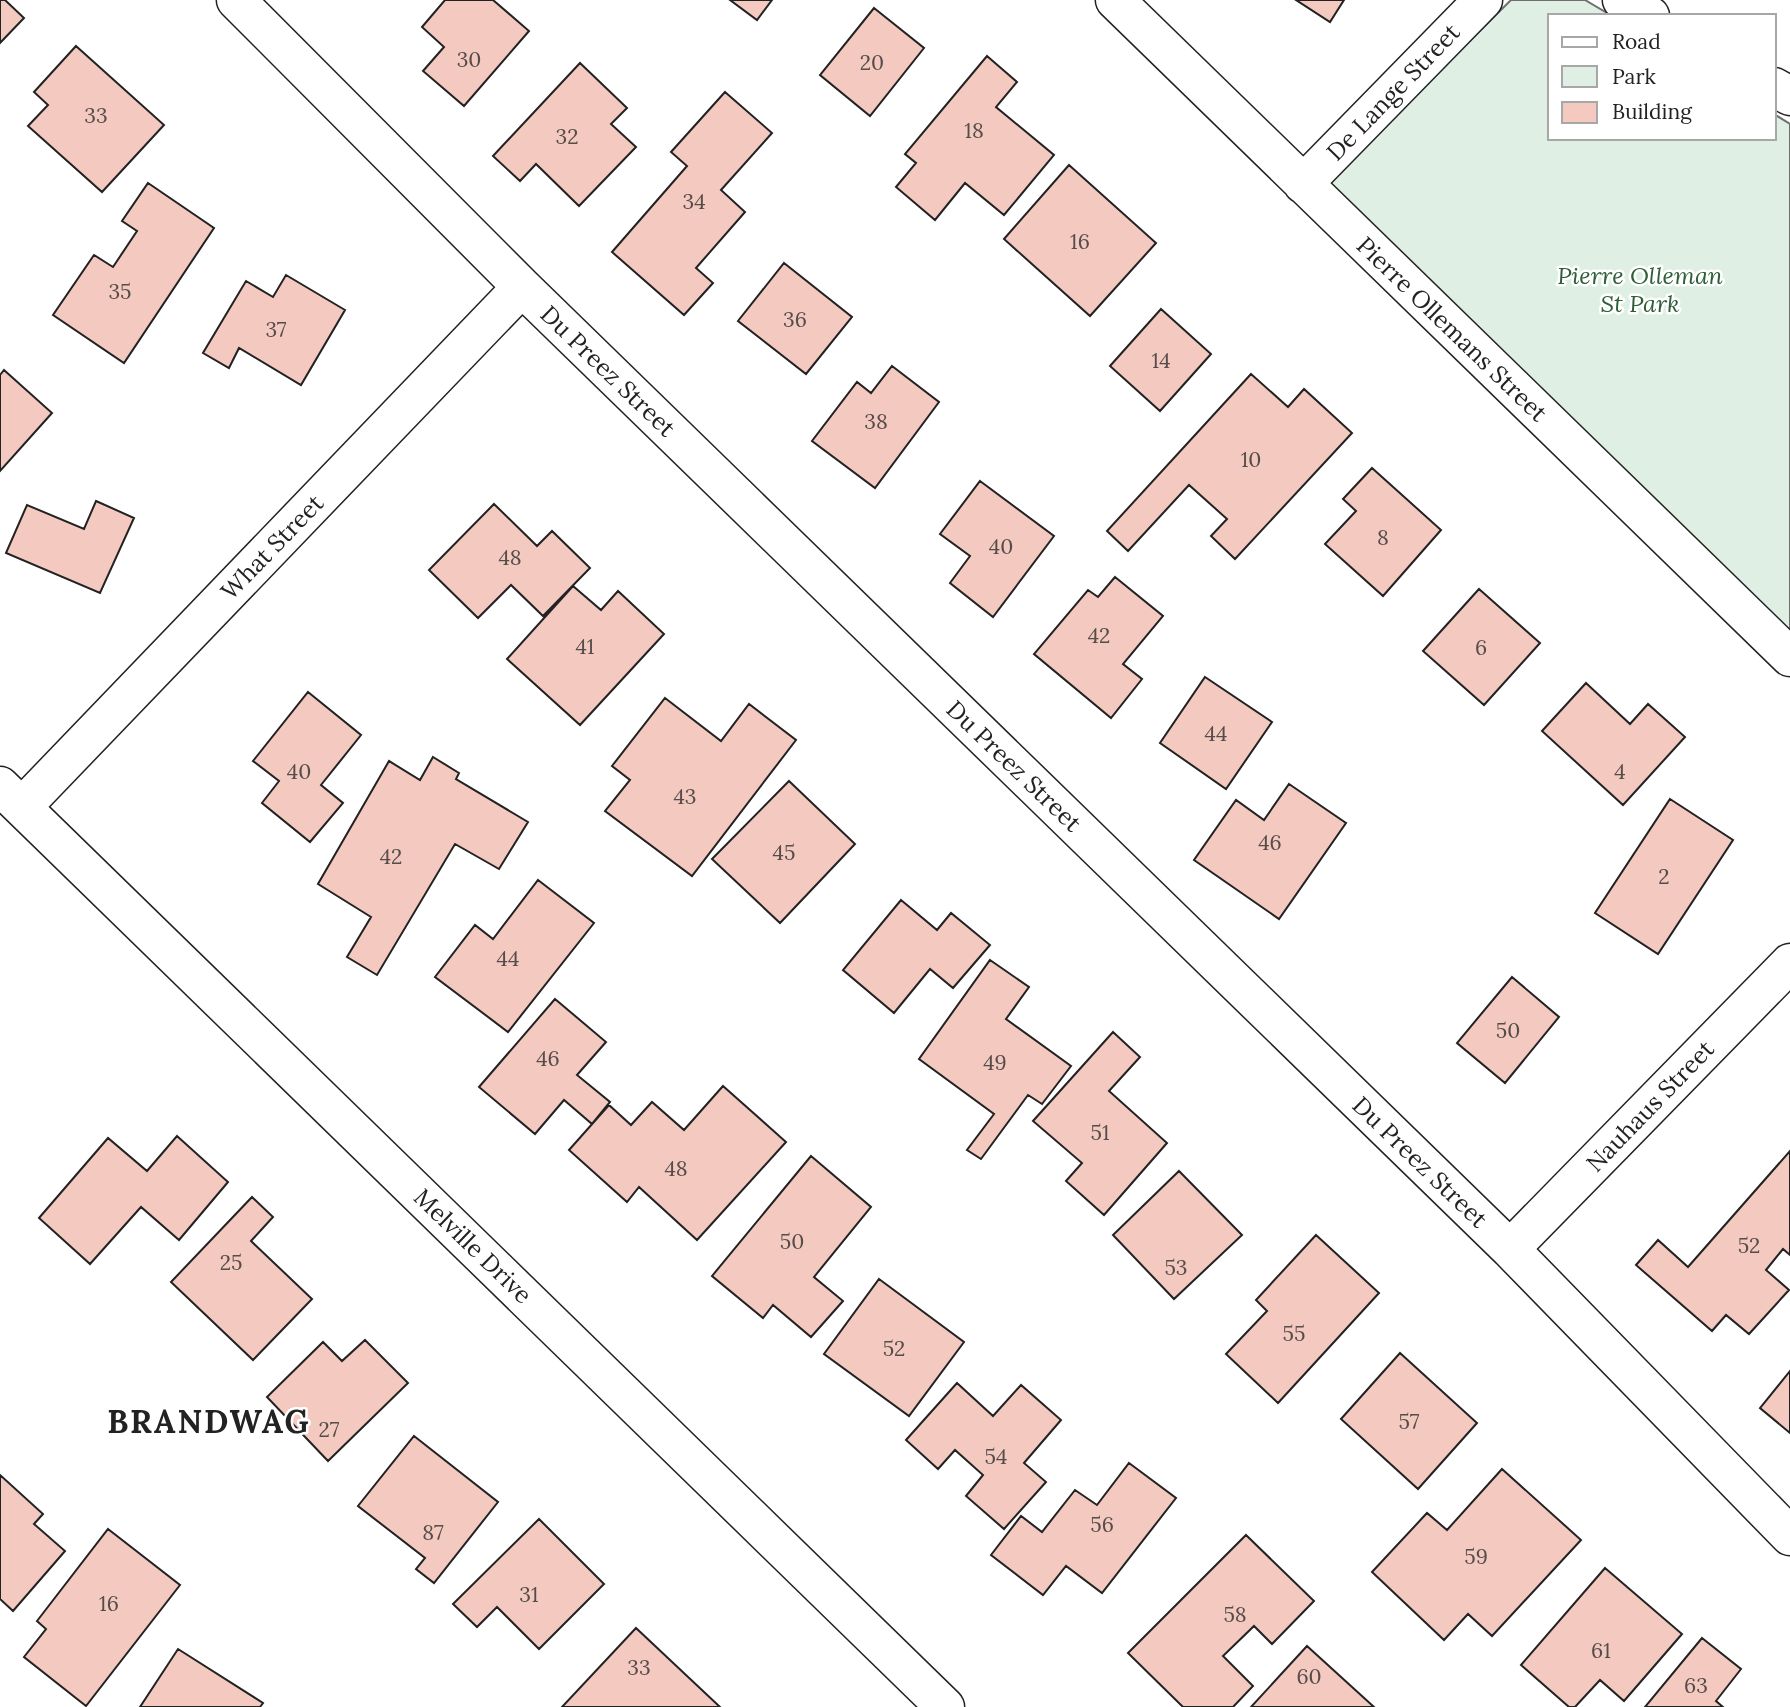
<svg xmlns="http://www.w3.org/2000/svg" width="1790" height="1707" viewBox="0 0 1790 1707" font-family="Lora,serif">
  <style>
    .green { fill: #e0efe3; stroke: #6f6f6f; stroke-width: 2 }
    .building { fill: #f3c9c0; stroke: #222; stroke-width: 2 }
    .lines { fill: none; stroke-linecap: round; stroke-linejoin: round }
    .minor-casing { stroke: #222; stroke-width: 41 }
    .minor { stroke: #fff; stroke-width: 38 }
    .labels { text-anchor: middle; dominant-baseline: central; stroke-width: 5; stroke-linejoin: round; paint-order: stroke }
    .number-label { font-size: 21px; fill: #564c4a }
    .street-label { font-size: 24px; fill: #222; stroke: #fff }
    .park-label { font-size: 24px; font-style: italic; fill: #2f5e38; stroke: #fff }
    .district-label { font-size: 32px; font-weight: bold; letter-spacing: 2px; fill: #222; stroke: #fff }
  </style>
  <rect width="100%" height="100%" fill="#fff"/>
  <path class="green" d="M 1511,0 L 1585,0 L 1612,16 L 1550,16 L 1550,138 L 1774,138 L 1774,114 L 1790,124 L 1790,650 L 1317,191 Z"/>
  <path class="building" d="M 0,0 L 5,0 L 24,18 L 0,43 Z
    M 445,0 L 493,0 L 529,31 L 464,106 L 423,71 L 444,47 L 422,27 Z
    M 730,0 L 772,0 L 757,20 Z
    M 1296,0 L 1344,0 L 1330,22 Z
    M 874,8 L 924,48 L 870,116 L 820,75 Z
    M 76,46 L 164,125 L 102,192 L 28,126 L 48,105 L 34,92 Z
    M 987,56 L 1017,82 L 996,107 L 1054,155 L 1004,215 L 965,183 L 935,220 L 896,187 L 916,163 L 905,154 Z
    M 580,63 L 627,108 L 611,124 L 636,147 L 579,206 L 536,164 L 520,181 L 493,156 Z
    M 725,92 L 772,133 L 721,190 L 745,212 L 696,268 L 713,283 L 684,315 L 612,252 L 687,166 L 671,152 Z
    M 1069,165 L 1156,243 L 1090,316 L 1004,239 Z
    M 148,183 L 214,228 L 124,363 L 53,315 L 94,255 L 113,267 L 137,231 L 122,221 Z
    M 784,263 L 852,317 L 806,374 L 738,321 Z
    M 286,275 L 345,310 L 301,385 L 239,348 L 229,368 L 203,353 L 246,281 L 273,297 Z
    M 1161,309 L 1211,354 L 1160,411 L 1110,366 Z
    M 892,366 L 939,402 L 875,488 L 812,441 L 857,382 L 871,393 Z
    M 4,370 L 52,413 L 0,471 L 0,375 Z
    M 1251,374 L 1288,407 L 1304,389 L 1352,433 L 1235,559 L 1211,536 L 1227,519 L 1189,485 L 1128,551 L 1107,531 Z
    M 1372,468 L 1441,530 L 1383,596 L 1325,544 L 1356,511 L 1343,499 Z
    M 980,481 L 1054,536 L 993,617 L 950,583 L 970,556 L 940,534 Z
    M 96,501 L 134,518 L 100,593 L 6,553 L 27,505 L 84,529 Z
    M 494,504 L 537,546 L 552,531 L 590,568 L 543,616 L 511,585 L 478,618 L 429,570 Z
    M 1115,577 L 1163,616 L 1123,664 L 1142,679 L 1111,718 L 1034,654 L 1088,590 L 1098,597 Z
    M 573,586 L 601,610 L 618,591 L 664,634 L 580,725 L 507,659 Z
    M 1479,589 L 1540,643 L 1484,705 L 1423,651 Z
    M 1205,677 L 1272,722 L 1226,789 L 1160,743 Z
    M 1586,683 L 1630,724 L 1648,704 L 1685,737 L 1623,805 L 1542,731 Z
    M 308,692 L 361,735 L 321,785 L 343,803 L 310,842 L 262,803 L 279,781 L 253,761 Z
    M 665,698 L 721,741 L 749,704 L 796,740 L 692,876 L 605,811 L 630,780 L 612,766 Z
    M 433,757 L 459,773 L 456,779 L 528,822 L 499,869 L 455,844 L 377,975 L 347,957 L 371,917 L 318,884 L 389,761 L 420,780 Z
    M 789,781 L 855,844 L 780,923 L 712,859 Z
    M 1289,784 L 1346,823 L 1279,919 L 1194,860 L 1236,800 L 1264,820 Z
    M 1670,799 L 1733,840 L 1658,954 L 1595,913 Z
    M 538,880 L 594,923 L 508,1032 L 435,977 L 475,925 L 493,939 Z
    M 901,900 L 937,930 L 951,913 L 990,945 L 953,988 L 930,969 L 894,1013 L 843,970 Z
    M 990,960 L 1029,987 L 1006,1019 L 1071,1066 L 1042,1104 L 1028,1095 L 981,1159 L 967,1150 L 994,1114 L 919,1059 Z
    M 1512,977 L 1559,1017 L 1505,1083 L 1457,1043 Z
    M 555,999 L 606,1042 L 577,1075 L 610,1102 L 592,1124 L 564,1100 L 535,1134 L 479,1087 Z
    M 1113,1032 L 1140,1057 L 1109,1091 L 1167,1143 L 1104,1215 L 1066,1181 L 1082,1163 L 1033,1121 Z
    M 723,1086 L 786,1142 L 697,1240 L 639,1187 L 627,1202 L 569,1150 L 609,1105 L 631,1125 L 652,1102 L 684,1130 Z
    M 177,1136 L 228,1182 L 179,1240 L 141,1207 L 90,1264 L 39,1218 L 108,1138 L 147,1171 Z
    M 1790,1151 L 1790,1255 L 1783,1249 L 1766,1270 L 1789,1290 L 1749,1334 L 1726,1315 L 1712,1331 L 1636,1265 L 1658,1240 L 1688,1267 Z
    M 811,1156 L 871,1207 L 814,1277 L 843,1301 L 811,1337 L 773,1305 L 763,1318 L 712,1276 Z
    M 1179,1171 L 1242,1235 L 1174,1299 L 1113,1235 Z
    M 252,1197 L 273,1217 L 251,1241 L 312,1299 L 253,1360 L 171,1282 Z
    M 1316,1235 L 1379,1293 L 1278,1403 L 1226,1354 L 1267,1311 L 1256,1300 Z
    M 879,1279 L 964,1342 L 909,1416 L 824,1354 Z
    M 365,1340 L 408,1383 L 328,1461 L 267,1397 L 323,1342 L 342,1361 Z
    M 1400,1353 L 1477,1423 L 1418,1489 L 1341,1419 Z
    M 1790,1371 L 1790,1433 L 1760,1408 Z
    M 957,1383 L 993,1416 L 1021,1385 L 1061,1420 L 1024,1463 L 1046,1482 L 1004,1529 L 966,1496 L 983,1475 L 955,1450 L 938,1469 L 906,1440 Z
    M 414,1436 L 498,1502 L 434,1583 L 416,1569 L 425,1558 L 358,1506 Z
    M 1129,1463 L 1176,1498 L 1102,1593 L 1066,1566 L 1043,1595 L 991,1555 L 1021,1516 L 1042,1532 L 1075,1490 L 1097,1505 Z
    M 1502,1469 L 1581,1540 L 1492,1636 L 1468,1614 L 1444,1640 L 1372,1572 L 1427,1513 L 1447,1530 Z
    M 0,1475 L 43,1514 L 34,1524 L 65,1551 L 13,1611 L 0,1599 Z
    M 539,1519 L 604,1584 L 539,1649 L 497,1607 L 477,1627 L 453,1604 Z
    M 108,1529 L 180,1585 L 86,1706 L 24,1657 L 46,1629 L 37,1621 Z
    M 1246,1535 L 1314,1601 L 1272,1644 L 1254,1626 L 1223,1656 L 1253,1686 L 1233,1707 L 1183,1707 L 1128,1653 Z
    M 1605,1568 L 1682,1634 L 1624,1701 L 1600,1680 L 1575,1707 L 1569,1707 L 1521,1665 Z
    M 636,1628 L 720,1707 L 562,1707 Z
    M 1702,1638 L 1741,1669 L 1716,1701 L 1723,1707 L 1645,1707 Z
    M 1307,1646 L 1374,1707 L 1251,1707 Z
    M 178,1649 L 263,1703 L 260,1707 L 140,1707 Z"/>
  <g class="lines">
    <defs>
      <path id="minor" d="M 236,0 L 522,287 L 1510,1249 L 1790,1536
        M 1115,0 L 1790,657
        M 1622,0 L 1650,16
        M 1774,87 L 1790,96
        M 1303,184 L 1483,0
        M 0,786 L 945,1707
        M 22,807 L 522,287
        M 1510,1249 L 1790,963"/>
    </defs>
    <use href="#minor" class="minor-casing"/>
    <use href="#minor" class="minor"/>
  </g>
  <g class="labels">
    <g class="number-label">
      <text x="469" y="59">30</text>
      <text x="872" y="62">20</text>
      <text x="96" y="115">33</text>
      <text x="974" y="130">18</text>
      <text x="567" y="136">32</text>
      <text x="694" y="201">34</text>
      <text x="1080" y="241">16</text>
      <text x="120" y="291">35</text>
      <text x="795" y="319">36</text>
      <text x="276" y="329">37</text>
      <text x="1161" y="360">14</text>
      <text x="876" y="421">38</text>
      <text x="1251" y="459">10</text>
      <text x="1383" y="537">8</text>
      <text x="1001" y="546">40</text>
      <text x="510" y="557">48</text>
      <text x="1099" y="635">42</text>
      <text x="585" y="646">41</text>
      <text x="1481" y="647">6</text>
      <text x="1216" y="733">44</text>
      <text x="299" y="771">40</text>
      <text x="1620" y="771">4</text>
      <text x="685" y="796">43</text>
      <text x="1270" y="842">46</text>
      <text x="784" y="852">45</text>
      <text x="391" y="856">42</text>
      <text x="1664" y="876">2</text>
      <text x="508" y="958">44</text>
      <text x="1508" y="1030">50</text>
      <text x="548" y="1058">46</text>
      <text x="995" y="1062">49</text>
      <text x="1100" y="1132">51</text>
      <text x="676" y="1168">48</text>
      <text x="792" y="1241">50</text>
      <text x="1749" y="1245">52</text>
      <text x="231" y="1262">25</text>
      <text x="1176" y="1267">53</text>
      <text x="1294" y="1333">55</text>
      <text x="894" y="1348">52</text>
      <text x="1409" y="1421">57</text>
      <text x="329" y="1429">27</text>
      <text x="996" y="1456">54</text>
      <text x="1102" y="1524">56</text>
      <text x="433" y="1532">87</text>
      <text x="1476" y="1556">59</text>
      <text x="529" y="1594">31</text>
      <text x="109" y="1603">16</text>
      <text x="1235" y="1614">58</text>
      <text x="1601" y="1650">61</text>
      <text x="639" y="1667">33</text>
      <text x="1309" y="1676">60</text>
      <text x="1696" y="1685">63</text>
    </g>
    <g class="street-label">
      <text transform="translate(1393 92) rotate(-46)">De Lange Street</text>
      <text transform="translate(1452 329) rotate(44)">Pierre Ollemans Street</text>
      <text transform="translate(608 371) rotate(44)">Du Preez Street</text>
      <text transform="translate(272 547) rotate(-46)">What Street</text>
      <text transform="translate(1014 766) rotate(44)">Du Preez Street</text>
      <text transform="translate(1650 1106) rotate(-46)">Nauhaus Street</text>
      <text transform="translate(1420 1162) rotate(44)">Du Preez Street</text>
      <text transform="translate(473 1246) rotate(44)">Melville Drive</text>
    </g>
    <g class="park-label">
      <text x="1640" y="275">Pierre Olleman<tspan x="1640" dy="28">St Park</tspan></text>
    </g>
    <g class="district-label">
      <text x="209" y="1421">BRANDWAG</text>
    </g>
  </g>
  <rect x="1548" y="14" width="228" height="126" fill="#ffffff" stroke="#a7a7a7" stroke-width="2"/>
  <rect x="1562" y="37" width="35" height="10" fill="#ffffff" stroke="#a7a7a7" stroke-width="2"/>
  <text x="1612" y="49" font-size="21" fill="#222222">Road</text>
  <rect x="1562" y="66" width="35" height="21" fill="#e0efe3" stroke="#a7a7a7" stroke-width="2"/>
  <text x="1612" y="84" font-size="21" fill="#222222">Park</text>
  <rect x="1562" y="102" width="35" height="21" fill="#f3c9c0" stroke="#a7a7a7" stroke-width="2"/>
  <text x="1612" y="119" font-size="21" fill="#222222">Building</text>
</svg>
